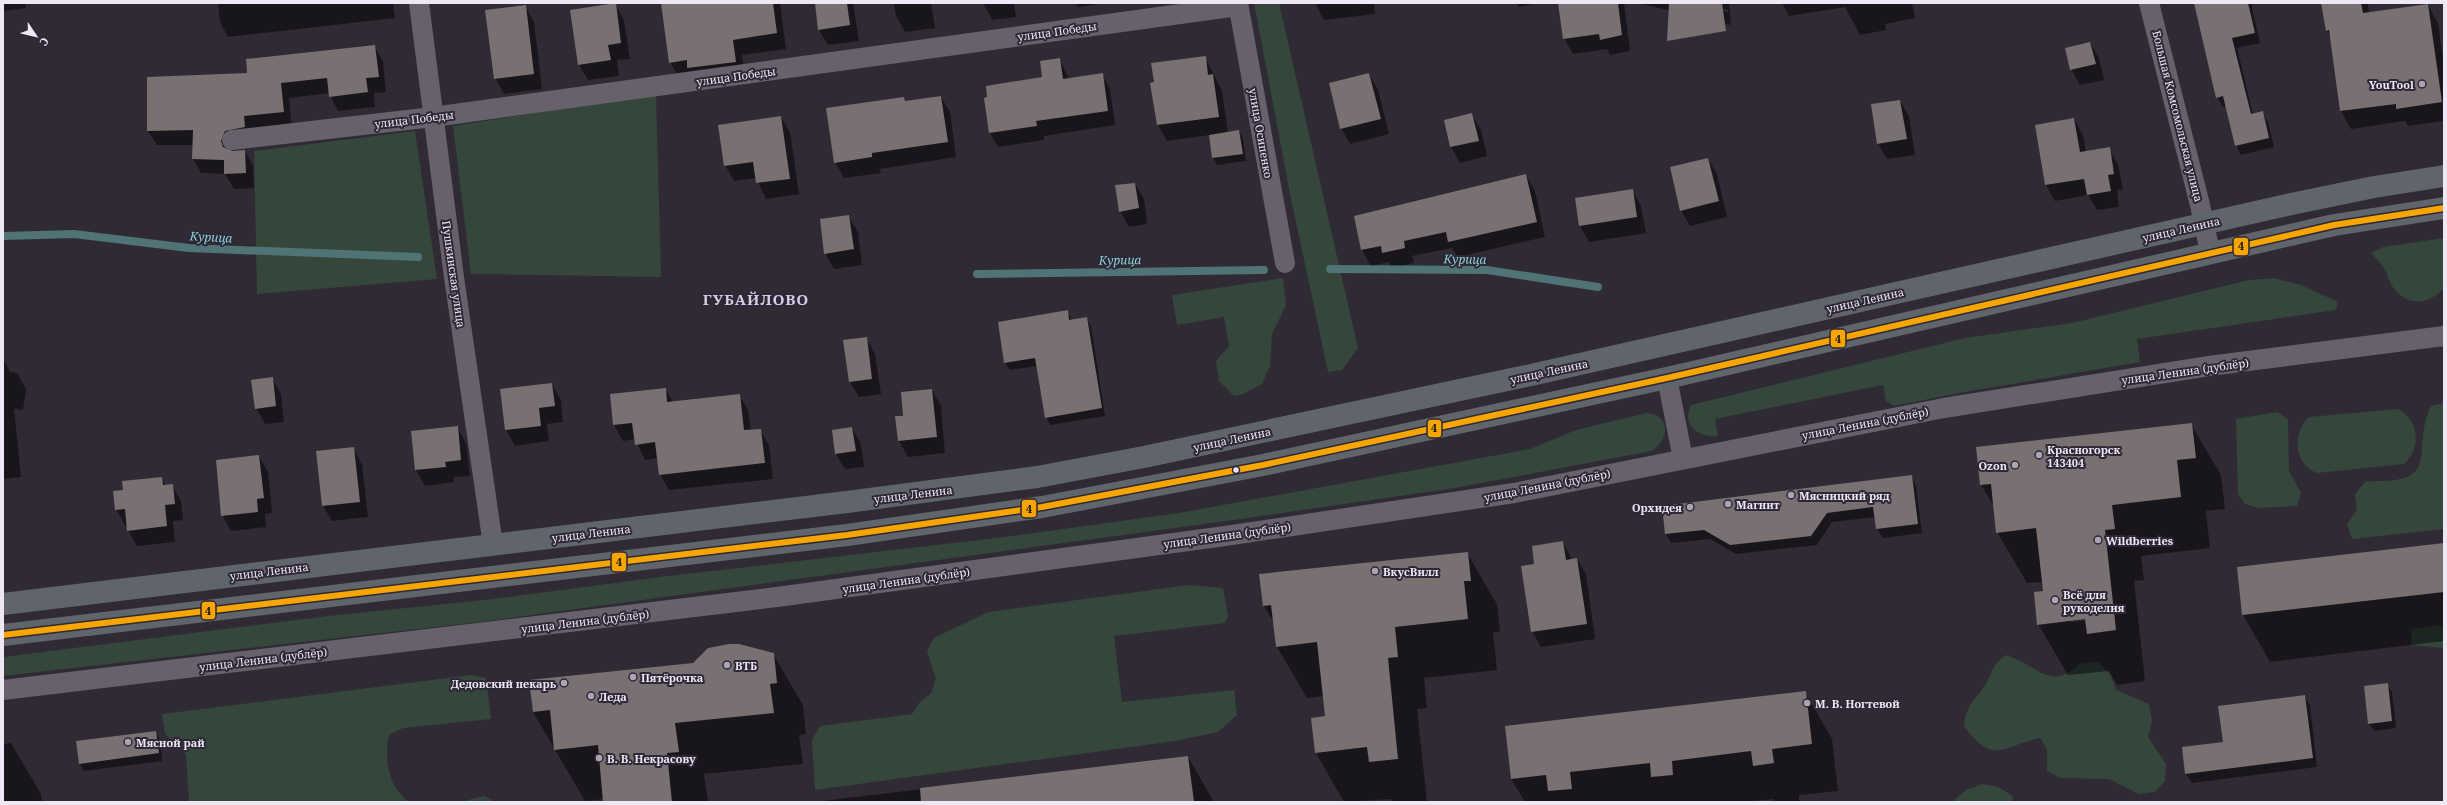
<svg xmlns="http://www.w3.org/2000/svg" width="2447" height="805" viewBox="0 0 2447 805" font-family="'Noto Serif',serif">
  <style>
    .green { fill: #35473a }
    .shadow { fill: #0007; fill-rule: evenodd }
    .lines { fill: none; stroke-linecap: round; stroke-linejoin: round }
    .stream { stroke: #507375; stroke-width: 8 }
    .building { fill: #787071 }
    .minor { stroke: #66616a; stroke-width: 20 }
    .primary { stroke: #60656b; stroke-width: 22 }
    .bus-1-casing { stroke: #2e2737; stroke-width: 9 }
    .bus-1 { stroke: #f7a600; stroke-width: 6 }
    .poi-dot { fill: #aaa6b1; stroke: #2e2737; stroke-width: 1.5 }
    .bus-dot { fill: #ede8f4; stroke: #2e2737; stroke-width: 1.5 }
    .labels { text-anchor: middle; dominant-baseline: central; stroke-width: 4; stroke-linejoin: round; paint-order: stroke }
    .street-label { font-size: 11px; fill: #ede8f4; stroke: #2e2737 }
    .poi-label { font-size: 11px; font-weight: bold; fill: #ede8f4; stroke: #2e2737; text-anchor: start }
    .water-label { font-size: 12px; font-style: italic; fill: #8ad4d7; stroke: #2e2737 }
    .district-label { font-size: 15px; font-weight: bold; letter-spacing: 1px; fill: #d6cde3; stroke: #2e2737 }
    .line-badge { stroke: #2e2737; stroke-width: 1.5 }
    .pale-badge-label { font-size: 11px; text-anchor: middle; font-weight: bold; fill: #111 }
  </style>
  <rect width="100%" height="100%" fill="#2f2a34"/>
  <path class="green" d="M 1254,3 L 1279,3 L 1358,348 L 1342,370 L 1328,372 L 1291,199 Z
    M 656,94 L 661,277 L 471,274 L 453,126 Z
    M 415,131 L 437,279 L 257,294 L 254,151 Z
    M 2444,238 L 2443,289 C 2429,304 2410,307 2395,290 C 2389,283 2388,274 2383,267 C 2380,262 2375,257 2371,253 L 2383,247 Z
    M 1283,278 L 1286,305 L 1272,334 L 1270,366 L 1262,384 L 1243,394 L 1234,396 L 1219,381 L 1216,361 L 1229,346 L 1224,317 L 1177,325 L 1172,295 Z
    M 2274,278 L 2301,285 L 2336,301 L 2338,305 L 2335,310 L 2137,339 L 2140,362 L 1959,393 L 1894,406 L 1886,401 L 1883,385 L 1715,419 L 1718,436 C 1698,438 1681,425 1691,405 L 1965,338 L 2072,323 L 2249,280 Z
    M 2444,403 L 2444,529 L 2352,539 L 2347,524 L 2357,510 L 2355,494 L 2366,481 C 2446,484 2409,452 2431,406 Z
    M 2399,409 C 2420,423 2421,448 2404,464 L 2317,473 C 2293,464 2292,432 2309,417 Z
    M 2277,412 L 2288,419 L 2289,471 L 2301,493 L 2297,506 L 2258,508 L 2245,504 L 2238,494 L 2236,419 Z
    M 1646,413 C 1671,414 1670,439 1652,451 L 1455,488 L 1234,520 L 480,622 L 3,676 L 3,657 L 328,616 L 493,599 L 660,577 L 1005,537 L 1179,513 L 1530,449 L 1576,430 Z
    M 1189,585 L 1223,588 L 1228,616 L 1225,623 L 1114,636 L 1122,702 L 1234,690 L 1237,715 L 1218,732 L 1175,741 L 815,790 L 812,740 L 820,726 L 912,714 L 919,703 L 931,693 L 936,679 L 927,651 L 934,638 L 988,612 Z
    M 2444,625 L 2444,648 L 2411,645 L 2412,629 Z
    M 2006,655 C 2039,665 2049,693 2081,663 L 2098,662 L 2110,674 L 2116,690 L 2149,704 L 2152,721 L 2148,737 L 2166,764 L 2165,781 L 2155,792 L 2139,794 L 2109,779 L 2061,778 L 2047,771 L 2047,749 L 2040,738 C 2002,746 1993,766 1964,726 C 1967,700 1976,702 1987,682 C 1995,667 1991,666 2006,655 Z
    M 471,675 L 486,678 L 491,719 L 403,728 L 389,735 C 384,760 388,786 409,802 L 189,802 L 186,754 L 165,734 L 162,714 Z
    M 1982,784 L 1998,787 L 2013,796 L 2012,802 L 1952,802 L 1966,790 Z
    M 484,796 L 496,802 L 460,802 Z"/>
  <path class="shadow" d="M 3,3 L 25,3 L 26,8 L 3,11 Z
    M 218,3 L 393,3 L 395,18 L 228,37 L 220,22 Z
    M 662,3 L 780,3 L 786,49 L 742,55 L 745,77 L 679,78 L 670,62 Z
    M 816,3 L 853,3 L 859,41 L 828,45 L 819,30 Z
    M 894,3 L 931,3 L 935,28 L 905,32 L 896,16 Z
    M 983,3 L 1014,3 L 1016,17 L 992,20 Z
    M 1075,3 L 1105,3 L 1078,7 Z
    M 1315,3 L 1374,3 L 1375,14 L 1324,20 Z
    M 1517,3 L 1537,3 L 1519,7 Z
    M 1559,3 L 1624,3 L 1630,51 L 1610,55 L 1607,49 L 1573,54 L 1564,38 Z
    M 1638,3 L 1689,3 L 1728,12 L 1728,10 L 1698,3 L 1729,3 L 1731,25 Z
    M 1782,3 L 1912,3 L 1915,18 L 1885,24 L 1886,30 L 1860,35 L 1845,7 L 1789,16 Z
    M 2195,3 L 2251,3 L 2260,43 L 2237,48 L 2253,115 L 2263,113 L 2268,122 L 2274,147 L 2241,155 L 2236,145 L 2226,106 L 2223,107 L 2217,97 Z
    M 2322,3 L 2368,3 L 2369,13 L 2428,5 L 2438,23 L 2444,66 L 2444,121 L 2408,126 L 2405,121 L 2351,129 L 2341,111 L 2331,38 L 2327,31 Z
    M 615,4 L 624,20 L 630,59 L 617,60 L 619,76 L 588,80 L 579,65 Z
    M 525,6 L 534,22 L 542,89 L 504,94 L 495,78 Z
    M 2090,43 L 2099,58 L 2104,80 L 2080,85 L 2071,69 Z
    M 374,46 L 383,61 L 386,92 L 374,93 L 375,107 L 338,111 L 329,93 L 289,98 L 292,127 L 233,146 L 231,151 L 245,151 L 253,166 L 254,188 L 234,189 L 225,174 L 201,173 L 193,159 L 193,145 L 157,145 L 148,131 L 249,74 Z
    M 1205,57 L 1222,91 L 1228,133 L 1239,131 L 1243,139 L 1246,161 L 1217,165 L 1213,158 L 1210,135 L 1167,141 L 1158,125 L 1155,83 Z
    M 1060,60 L 1069,79 L 1102,74 L 1110,89 L 1115,125 L 1044,136 L 1044,140 L 998,147 L 990,133 L 988,98 L 1044,78 Z
    M 1369,74 L 1378,90 L 1389,134 L 1350,144 L 1341,128 Z
    M 941,97 L 950,112 L 956,157 L 880,169 L 881,173 L 844,178 L 835,162 L 904,98 L 906,102 Z
    M 1900,101 L 1909,116 L 1915,155 L 1887,159 L 1878,144 Z
    M 1472,115 L 1481,130 L 1487,156 L 1460,163 L 1451,147 L 1445,121 Z
    M 781,117 L 790,132 L 799,194 L 766,199 L 756,178 L 734,181 L 725,165 Z
    M 2074,119 L 2083,135 L 2086,152 L 2109,149 L 2118,164 L 2123,190 L 2117,190 L 2119,207 L 2097,210 L 2088,195 L 2055,201 L 2046,185 L 2037,125 Z
    M 1708,159 L 1717,174 L 1727,217 L 1690,226 L 1681,210 Z
    M 1526,175 L 1535,191 L 1545,237 L 1458,257 L 1452,248 L 1412,256 L 1414,263 L 1392,268 L 1389,262 L 1371,266 L 1362,250 L 1355,217 Z
    M 1135,184 L 1144,199 L 1147,224 L 1129,227 L 1120,211 Z
    M 1632,190 L 1641,206 L 1646,233 L 1589,242 L 1580,226 L 1576,199 Z
    M 848,216 L 858,232 L 862,265 L 834,269 L 825,253 Z
    M 1067,311 L 1072,321 L 1086,318 L 1091,326 L 1105,416 L 1050,425 L 1046,417 L 1037,366 L 1010,370 L 1005,363 L 999,322 Z
    M 866,338 L 875,354 L 881,394 L 859,397 L 850,382 Z
    M 3,358 L 10,372 L 17,373 L 26,389 L 23,410 L 14,409 L 21,477 L 3,479 Z
    M 272,378 L 281,394 L 284,422 L 265,424 L 256,408 Z
    M 552,384 L 561,400 L 563,422 L 547,424 L 549,441 L 515,446 L 506,430 L 501,390 Z
    M 665,389 L 673,402 L 739,395 L 748,410 L 751,430 L 760,430 L 769,445 L 773,479 L 669,490 L 660,475 L 658,458 L 645,460 L 635,439 L 623,441 L 614,425 L 611,395 Z
    M 932,390 L 941,406 L 945,453 L 908,457 L 899,441 L 896,417 L 905,416 Z
    M 2191,424 L 2221,475 L 2225,509 L 2206,511 L 2210,548 L 2141,556 L 2144,580 L 2134,581 L 2145,681 L 2117,685 L 2109,671 L 2068,675 L 2038,624 L 2044,592 L 2043,582 L 2027,583 L 1997,532 L 1995,508 L 1981,485 ZM 2090,618 L 2090,620 L 2070,622 L 2070,620 Z
    M 457,427 L 466,443 L 470,476 L 454,477 L 454,482 L 425,486 L 416,470 L 412,432 Z
    M 852,428 L 861,444 L 864,467 L 845,469 L 836,454 Z
    M 353,448 L 362,464 L 368,517 L 332,521 L 323,506 Z
    M 259,456 L 268,472 L 272,513 L 265,514 L 266,527 L 231,531 L 222,515 Z
    M 1911,476 L 1916,486 L 1922,533 L 1883,538 L 1877,529 L 1876,517 L 1832,522 L 1817,545 L 1736,554 L 1710,539 L 1671,543 L 1666,534 Z
    M 161,478 L 166,486 L 172,485 L 181,501 L 183,520 L 173,521 L 175,542 L 137,546 L 128,530 L 128,525 L 125,525 L 116,509 L 124,491 Z
    M 1563,542 L 1572,560 L 1577,559 L 1586,574 L 1595,639 L 1541,647 L 1532,631 L 1535,565 Z
    M 2444,544 L 2444,641 L 2270,662 L 2243,615 Z
    M 1467,553 L 1497,604 L 1500,632 L 1493,632 L 1497,670 L 1424,678 L 1427,708 L 1417,709 L 1427,802 L 1393,802 L 1391,799 L 1344,802 L 1316,753 L 1326,717 L 1324,696 L 1307,698 L 1277,647 L 1275,625 L 1264,606 Z
    M 773,654 L 803,705 L 806,734 L 799,735 L 803,764 L 704,774 L 708,802 L 604,802 L 604,799 L 585,801 L 533,712 L 693,664 Z
    M 2387,684 L 2392,692 L 2396,728 L 2374,731 L 2369,724 Z
    M 1805,692 L 1832,739 L 1838,791 L 1799,795 L 1799,802 L 1775,802 L 1773,799 L 1744,802 L 1525,802 L 1511,779 Z
    M 2304,696 L 2310,705 L 2317,767 L 2192,783 L 2186,774 L 2183,748 L 2224,743 Z
    M 156,732 L 160,740 L 162,761 L 84,771 L 80,764 Z
    M 11,743 L 41,794 L 42,802 L 3,802 L 3,744 Z
    M 1188,757 L 1214,802 L 814,802 Z"/>
  <g class="lines">
    <path class="stream" d="M 3,236 L 74,234 L 189,248 L 418,257
      M 1330,269 L 1487,270 L 1598,287
      M 977,274 L 1264,270"/>
  </g>
  <path class="building" d="M 616,3 L 621,43 L 608,45 L 611,60 L 578,65 L 570,10 Z
    M 661,3 L 773,3 L 777,33 L 733,40 L 736,62 L 687,68 L 687,60 L 669,63 Z
    M 815,3 L 847,3 L 850,25 L 818,30 Z
    M 1558,3 L 1618,3 L 1622,35 L 1600,40 L 1599,34 L 1563,39 Z
    M 1669,3 L 1722,3 L 1726,31 L 1667,41 Z
    M 2194,3 L 2248,3 L 2255,33 L 2232,38 L 2251,114 L 2263,111 L 2269,138 L 2235,146 L 2223,96 L 2216,98 Z
    M 2321,3 L 2361,3 L 2363,13 L 2428,4 L 2442,102 L 2396,109 L 2396,104 L 2340,111 L 2329,30 L 2326,31 Z
    M 526,5 L 534,74 L 494,79 L 485,10 Z
    M 2090,42 L 2096,64 L 2070,70 L 2065,48 Z
    M 375,45 L 379,77 L 366,78 L 368,92 L 329,97 L 327,78 L 281,83 L 284,112 L 244,116 L 245,127 L 225,131 L 221,141 L 223,147 L 233,151 L 245,150 L 246,173 L 224,174 L 224,160 L 192,159 L 193,130 L 147,131 L 147,77 L 247,73 L 246,59 Z
    M 1206,56 L 1208,75 L 1213,74 L 1219,117 L 1157,125 L 1150,83 L 1154,82 L 1151,63 Z
    M 1060,58 L 1063,79 L 1103,73 L 1108,111 L 1036,121 L 1037,126 L 989,133 L 984,98 L 987,97 L 986,86 L 1042,77 L 1040,61 Z
    M 1369,73 L 1381,119 L 1340,129 L 1329,83 Z
    M 941,96 L 948,142 L 872,153 L 872,157 L 834,163 L 826,108 L 904,97 L 905,101 Z
    M 1900,100 L 1907,139 L 1877,144 L 1871,104 Z
    M 1472,113 L 1479,141 L 1450,147 L 1444,120 Z
    M 781,116 L 790,179 L 756,183 L 753,162 L 724,166 L 718,125 Z
    M 2074,118 L 2080,152 L 2110,147 L 2114,174 L 2108,175 L 2111,191 L 2087,195 L 2084,179 L 2045,185 L 2035,125 Z
    M 1239,130 L 1243,154 L 1212,158 L 1209,135 Z
    M 1708,158 L 1719,201 L 1680,211 L 1670,167 Z
    M 1526,174 L 1537,222 L 1448,242 L 1446,232 L 1404,241 L 1405,248 L 1382,253 L 1381,246 L 1361,250 L 1354,216 Z
    M 1135,183 L 1139,208 L 1119,212 L 1115,185 Z
    M 1633,189 L 1637,217 L 1579,226 L 1575,198 Z
    M 849,215 L 854,249 L 824,254 L 820,219 Z
    M 1068,310 L 1069,320 L 1087,317 L 1102,408 L 1045,418 L 1035,358 L 1004,363 L 998,322 Z
    M 867,337 L 872,379 L 849,382 L 843,340 Z
    M 273,377 L 276,406 L 255,409 L 251,380 Z
    M 552,383 L 555,406 L 539,408 L 541,426 L 505,430 L 500,389 Z
    M 666,388 L 667,402 L 740,394 L 744,430 L 761,429 L 765,463 L 659,475 L 655,442 L 635,445 L 632,423 L 613,425 L 610,394 Z
    M 932,389 L 937,437 L 898,441 L 895,416 L 903,416 L 901,392 Z
    M 2192,423 L 2196,458 L 2177,460 L 2181,497 L 2112,505 L 2115,529 L 2105,530 L 2116,630 L 2087,634 L 2085,619 L 2037,625 L 2034,592 L 2043,591 L 2036,528 L 1996,533 L 1991,484 L 1980,485 L 1976,447 Z
    M 458,426 L 461,460 L 445,462 L 446,467 L 415,470 L 411,431 Z
    M 852,427 L 856,451 L 835,454 L 832,430 Z
    M 354,447 L 360,502 L 322,506 L 316,451 Z
    M 259,455 L 264,498 L 257,499 L 258,512 L 221,516 L 216,460 Z
    M 1912,475 L 1918,524 L 1876,529 L 1873,507 L 1827,513 L 1811,536 L 1730,545 L 1704,530 L 1665,534 L 1662,506 Z
    M 162,477 L 163,485 L 173,484 L 175,504 L 165,505 L 167,526 L 127,531 L 125,509 L 115,510 L 113,491 L 123,490 L 122,481 Z
    M 1563,541 L 1566,560 L 1577,558 L 1587,624 L 1531,632 L 1521,566 L 1534,564 L 1532,546 Z
    M 2444,543 L 2444,592 L 2242,615 L 2237,567 Z
    M 1468,552 L 1471,581 L 1464,581 L 1468,619 L 1395,627 L 1398,657 L 1388,658 L 1398,759 L 1369,762 L 1367,747 L 1315,753 L 1311,718 L 1325,716 L 1317,642 L 1276,647 L 1271,605 L 1263,606 L 1259,574 Z
    M 729,644 L 739,644 L 774,653 L 777,683 L 770,684 L 774,713 L 675,723 L 679,752 L 667,753 L 672,802 L 603,802 L 598,745 L 554,750 L 550,710 L 533,712 L 529,680 L 693,663 L 708,648 Z
    M 2388,683 L 2392,721 L 2368,724 L 2364,686 Z
    M 1806,691 L 1812,744 L 1772,749 L 1774,763 L 1753,766 L 1751,751 L 1672,761 L 1673,775 L 1651,777 L 1650,763 L 1570,772 L 1572,789 L 1548,791 L 1546,775 L 1511,779 L 1505,726 Z
    M 2305,695 L 2313,758 L 2185,774 L 2182,747 L 2223,742 L 2218,706 Z
    M 156,731 L 159,753 L 79,764 L 76,741 Z
    M 1188,756 L 1194,802 L 921,802 L 920,788 Z"/>
  <g class="lines">
    <path class="minor" d="M 419,3 L 454,277 L 493,545
      M 1238,3 L 1285,263
      M 2149,3 L 2200,205 L 2210,252
      M 232,140 L 433,117 L 1238,6
      M 1667,378 L 1683,459
      M 3,690 L 777,597 L 1225,536 L 1514,493 L 1944,408 L 2209,366 L 2444,336"/>
    <path class="primary" d="M 3,604 L 847,502 L 1037,477 L 1144,457 L 1531,375 L 2296,203 L 2374,187 L 2444,176
      M 3,635 L 847,535 L 1042,507 L 1263,465 L 1667,378 L 2334,225 L 2444,208"/>
    <defs>
      <path id="bus-1" d="M 3,635 L 847,535 L 1042,507 L 1263,465 L 1667,378 L 2334,225 L 2444,208"/>
    </defs>
    <use href="#bus-1" class="bus-1-casing"/>
    <use href="#bus-1" class="bus-1"/>
  </g>
  <g class="poi-dot">
    <circle cx="2422" cy="84" r="4"/>
    <circle cx="2039" cy="455" r="4"/>
    <circle cx="2015" cy="465" r="4"/>
    <circle cx="1791" cy="495" r="4"/>
    <circle cx="1728" cy="504" r="4"/>
    <circle cx="1690" cy="507" r="4"/>
    <circle cx="2098" cy="540" r="4"/>
    <circle cx="1375" cy="571" r="4"/>
    <circle cx="2055" cy="600" r="4"/>
    <circle cx="727" cy="665" r="4"/>
    <circle cx="633" cy="677" r="4"/>
    <circle cx="564" cy="683" r="4"/>
    <circle cx="591" cy="696" r="4"/>
    <circle cx="1807" cy="703" r="4"/>
    <circle cx="128" cy="742" r="4"/>
    <circle cx="599" cy="758" r="4"/>
  </g>
  <circle class="bus-dot" cx="1236" cy="470" r="3.5"/>
  <g class="labels">
    <g class="street-label">
      <text transform="translate(1057 31) rotate(-8)">улица Победы</text>
      <text transform="translate(736 76) rotate(-8)">улица Победы</text>
      <text transform="translate(2178 116) rotate(76)">Большая Комсомольская улица</text>
      <text transform="translate(414 119) rotate(-7)">улица Победы</text>
      <text transform="translate(1261 133) rotate(80)">улица Осипенко</text>
      <text transform="translate(2181 229) rotate(-13)">улица Ленина</text>
      <text transform="translate(454 274) rotate(82)">Пушкинская улица</text>
      <text transform="translate(1865 300) rotate(-13)">улица Ленина</text>
      <text transform="translate(1549 371) rotate(-12)">улица Ленина</text>
      <text transform="translate(2185 371) rotate(-8)">улица Ленина (дублёр)</text>
      <text transform="translate(1865 423) rotate(-11)">улица Ленина (дублёр)</text>
      <text transform="translate(1232 439) rotate(-12)">улица Ленина</text>
      <text transform="translate(1547 485) rotate(-11)">улица Ленина (дублёр)</text>
      <text transform="translate(913 494) rotate(-7)">улица Ленина</text>
      <text transform="translate(591 533) rotate(-7)">улица Ленина</text>
      <text transform="translate(1227 535) rotate(-8)">улица Ленина (дублёр)</text>
      <text transform="translate(269 571) rotate(-7)">улица Ленина</text>
      <text transform="translate(906 580) rotate(-8)">улица Ленина (дублёр)</text>
      <text transform="translate(585 621) rotate(-7)">улица Ленина (дублёр)</text>
      <text transform="translate(263 659) rotate(-7)">улица Ленина (дублёр)</text>
    </g>
    <g class="poi-label">
      <text x="2414" y="84" text-anchor="end">YouTool</text>
      <text x="2047" y="449">Красногорск<tspan x="2047" dy="13">143404</tspan></text>
      <text x="2007" y="465" text-anchor="end">Ozon</text>
      <text x="1799" y="495">Мясницкий ряд</text>
      <text x="1736" y="504">Магнит</text>
      <text x="1682" y="507" text-anchor="end">Орхидея</text>
      <text x="2106" y="540">Wildberries</text>
      <text x="1383" y="571">ВкусВилл</text>
      <text x="2063" y="594">Всё для<tspan x="2063" dy="13">рукоделия</tspan></text>
      <text x="735" y="665">ВТБ</text>
      <text x="641" y="677">Пятёрочка</text>
      <text x="556" y="683" text-anchor="end">Дедовский пекарь</text>
      <text x="599" y="696">Леда</text>
      <text x="1815" y="703">М. В. Ногтевой</text>
      <text x="136" y="742">Мясной рай</text>
      <text x="607" y="758">В. В. Некрасову</text>
    </g>
    <g class="water-label">
      <text transform="translate(211 237) rotate(3)">Курица</text>
      <text transform="translate(1465 259) rotate(1)">Курица</text>
      <text transform="translate(1120 260) rotate(-1)">Курица</text>
    </g>
    <g class="district-label">
      <text x="756" y="299">ГУБАЙЛОВО</text>
    </g>
  </g>
  <g class="line-badge">
    <rect x="2233" y="237" width="16" height="19" rx="4" fill="#f7a600"/>
    <rect x="1830" y="329" width="16" height="19" rx="4" fill="#f7a600"/>
    <rect x="1427" y="419" width="15" height="19" rx="4" fill="#f7a600"/>
    <rect x="1021" y="499" width="16" height="19" rx="4" fill="#f7a600"/>
    <rect x="611" y="552" width="16" height="20" rx="4" fill="#f7a600"/>
    <rect x="201" y="601" width="15" height="19" rx="4" fill="#f7a600"/>
  </g>
  <g class="pale-badge-label">
    <text x="2241" y="250">4</text>
    <text x="1838" y="343">4</text>
    <text x="1434" y="432">4</text>
    <text x="1029" y="513">4</text>
    <text x="619" y="566">4</text>
    <text x="208" y="615">4</text>
  </g>
  <rect width="2447" height="805" fill="none" stroke="#ede8f4" stroke-width="8"/>
  <g transform="translate(36 36) rotate(125)" stroke="#2e2737" stroke-width="3" paint-order="stroke">
  <path d="M0-3L7 15L0 10L-7 15Z" fill="#ede8f4"/>
  <text y="-6" font-size="11" font-weight="bold" text-anchor="middle" fill="#ede8f4">С</text>
  </g>
</svg>
